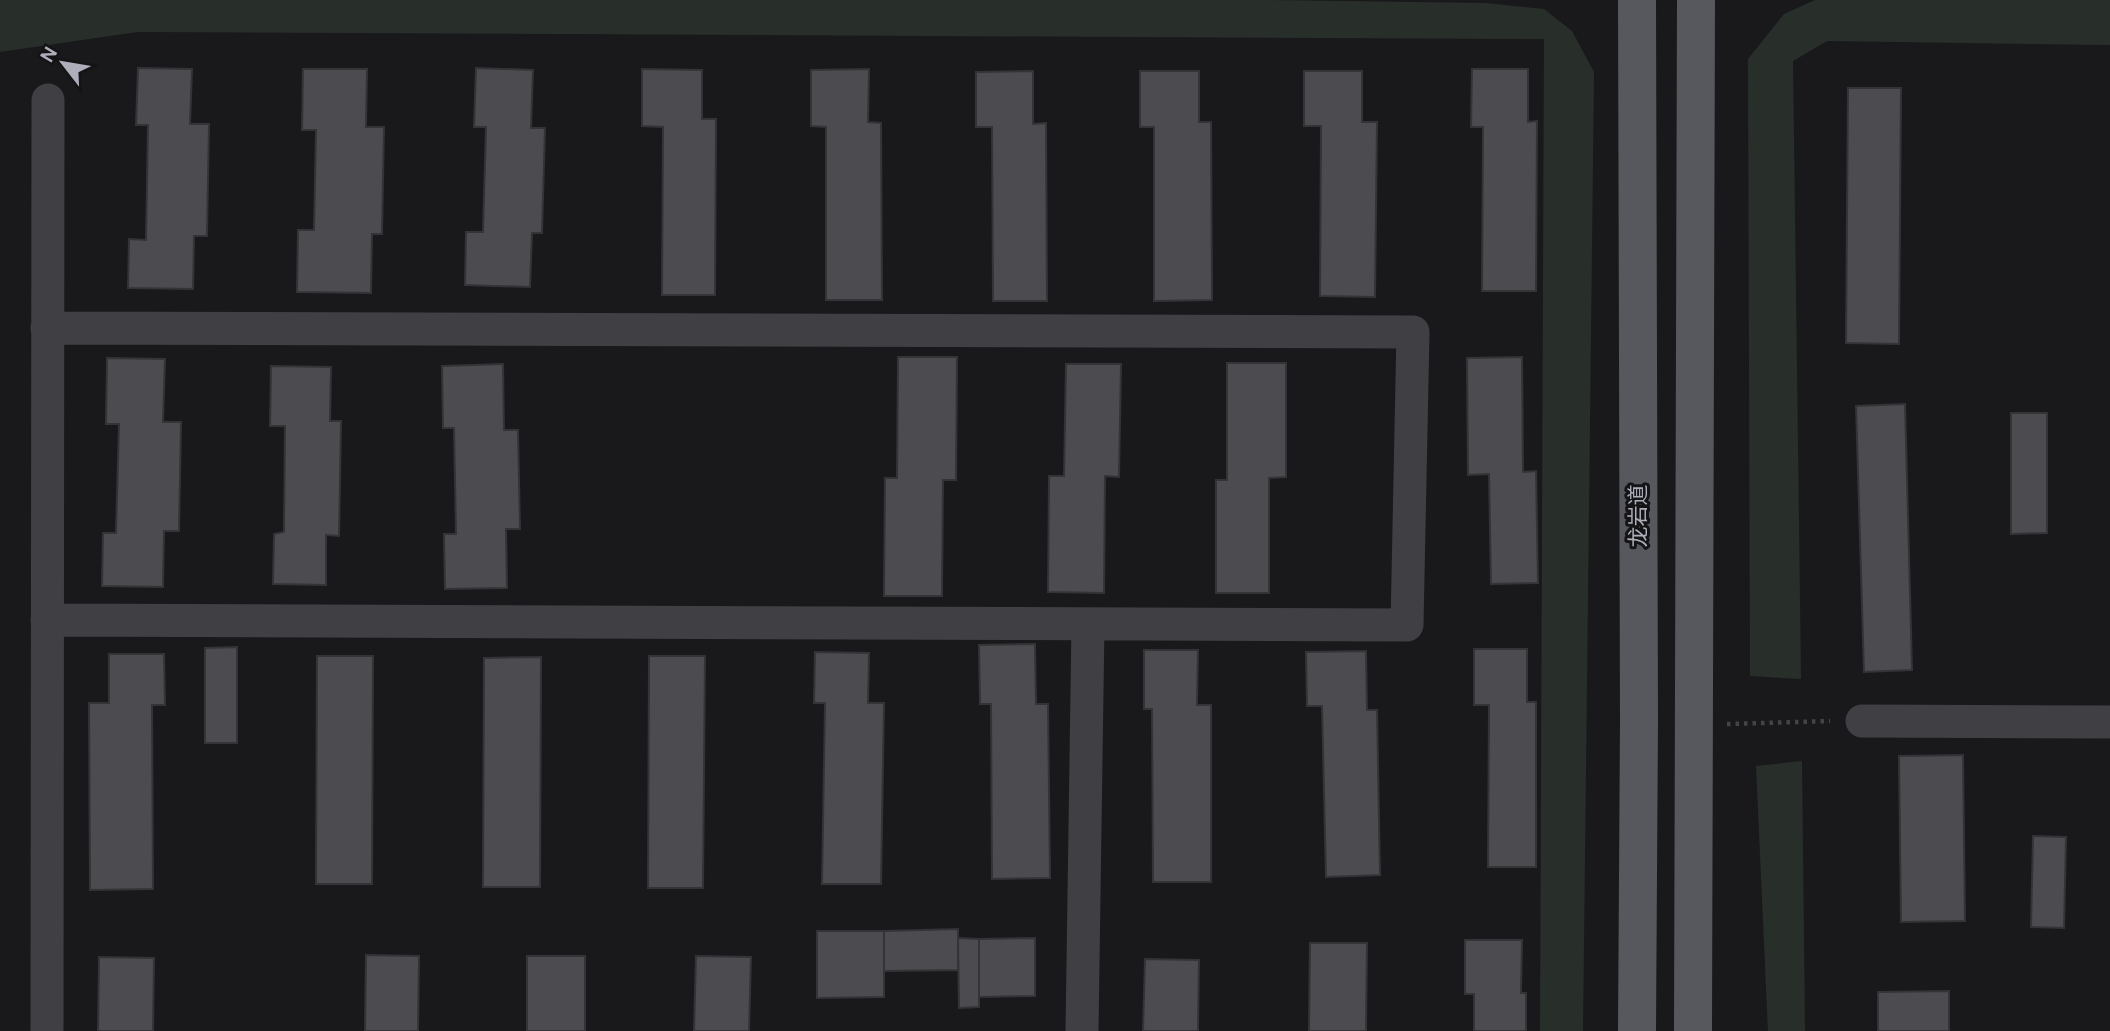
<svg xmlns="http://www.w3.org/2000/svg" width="2110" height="1031" viewBox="0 0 2110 1031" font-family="'DM Sans','Noto Sans SC',sans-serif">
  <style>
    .green { fill: #282f2b }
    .building { fill: #4c4b50; stroke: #343336; stroke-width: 2 }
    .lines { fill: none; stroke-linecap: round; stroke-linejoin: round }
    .path { stroke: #434348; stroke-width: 4.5; stroke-dasharray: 3.5 5; stroke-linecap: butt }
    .minor { stroke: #404044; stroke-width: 33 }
    .major { stroke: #57575e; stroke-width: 38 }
    .labels { text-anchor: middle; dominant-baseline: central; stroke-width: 6; stroke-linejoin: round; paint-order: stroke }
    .street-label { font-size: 21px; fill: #adaeb9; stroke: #141416 }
  </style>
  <rect width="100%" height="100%" fill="#19191b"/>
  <path class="green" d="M 0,0 L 1266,0 L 1485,3 L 1544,9 L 1572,31 L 1594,72 L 1583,1031 L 1540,1031 L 1544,39 L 137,32 L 0,52 Z
    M 1815,0 L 2110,0 L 2110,45 L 1827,41 L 1793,61 L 1801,679 L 1750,676 L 1748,59 L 1784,14 Z
    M 1802,761 L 1805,1031 L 1768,1031 L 1756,766 Z"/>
  <path class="building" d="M 138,68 L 192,69 L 190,124 L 209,124 L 207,236 L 194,236 L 193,289 L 128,288 L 129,239 L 146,240 L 148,125 L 136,125 Z
    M 476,68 L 533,70 L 531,128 L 545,128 L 542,233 L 532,233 L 530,287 L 465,285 L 466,232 L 483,232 L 486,127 L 474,127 Z
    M 303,69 L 367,69 L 366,127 L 384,127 L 382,234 L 372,234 L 371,293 L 297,292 L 298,230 L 314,230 L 316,130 L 302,130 Z
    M 642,69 L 702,70 L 702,119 L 716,119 L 715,295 L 662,295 L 663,127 L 642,126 Z
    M 869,69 L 868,122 L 881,123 L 882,300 L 826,300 L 826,127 L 811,126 L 811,70 Z
    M 1472,69 L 1528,69 L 1528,122 L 1537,121 L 1536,291 L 1482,291 L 1483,127 L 1471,127 Z
    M 1033,71 L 1033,124 L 1046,123 L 1047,301 L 993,301 L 992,127 L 976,127 L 976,72 Z
    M 1140,71 L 1199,71 L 1199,122 L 1211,122 L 1212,300 L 1154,301 L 1154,127 L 1140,127 Z
    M 1304,71 L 1362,71 L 1362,122 L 1377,122 L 1375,297 L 1320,296 L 1321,126 L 1304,126 Z
    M 1848,88 L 1901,88 L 1899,344 L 1846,343 Z
    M 898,357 L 957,357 L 956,480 L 943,480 L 942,596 L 884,596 L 885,478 L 897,478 Z
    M 1522,357 L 1523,472 L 1536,471 L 1538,583 L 1491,584 L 1489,474 L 1468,475 L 1467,358 Z
    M 107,358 L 165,359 L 163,422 L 181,422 L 179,531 L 164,531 L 163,587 L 102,586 L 103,533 L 116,533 L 119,424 L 106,424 Z
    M 1227,363 L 1286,363 L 1286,477 L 1269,478 L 1269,593 L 1216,593 L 1216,480 L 1227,480 Z
    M 503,364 L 504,430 L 518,430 L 520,529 L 506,529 L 507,588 L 445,589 L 444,534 L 456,534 L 454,428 L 443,428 L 442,366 Z
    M 1066,364 L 1121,364 L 1119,477 L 1105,476 L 1104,593 L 1048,592 L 1049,476 L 1064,476 Z
    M 271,366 L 331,367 L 330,421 L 341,421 L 339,536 L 326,535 L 326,585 L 273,584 L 274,534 L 284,532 L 285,426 L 270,426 Z
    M 1905,404 L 1912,670 L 1864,672 L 1856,406 Z
    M 2011,413 L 2047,413 L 2047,533 L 2011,534 Z
    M 1035,644 L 1036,704 L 1048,704 L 1050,878 L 992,879 L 991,704 L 980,704 L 979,645 Z
    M 237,647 L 237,743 L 205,743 L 205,648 Z
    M 1474,649 L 1527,649 L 1527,702 L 1536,702 L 1536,867 L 1488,867 L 1489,705 L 1474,705 Z
    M 1144,650 L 1198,650 L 1197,705 L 1211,705 L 1211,882 L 1153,882 L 1152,709 L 1144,709 Z
    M 1366,651 L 1367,710 L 1377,710 L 1380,875 L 1326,877 L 1322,706 L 1307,706 L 1306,652 Z
    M 815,652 L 869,653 L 868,703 L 884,703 L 881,884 L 822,884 L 825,703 L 814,703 Z
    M 109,654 L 164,654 L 165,705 L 152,705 L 153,889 L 90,890 L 89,703 L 109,703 Z
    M 317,656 L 373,656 L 372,884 L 316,884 Z
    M 649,656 L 705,656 L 703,888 L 648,888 Z
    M 541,657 L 540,887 L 483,887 L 484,658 Z
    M 1963,755 L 1965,921 L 1901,922 L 1899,756 Z
    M 2033,836 L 2066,837 L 2064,928 L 2031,927 Z
    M 958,929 L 958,970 L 884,971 L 884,931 Z
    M 817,931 L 884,931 L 884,997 L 817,998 Z
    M 958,938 L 979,939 L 979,1007 L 959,1008 Z
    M 1035,938 L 1035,996 L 979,997 L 979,939 Z
    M 1465,940 L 1522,940 L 1521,993 L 1526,993 L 1526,1031 L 1474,1031 L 1474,994 L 1465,994 Z
    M 1310,943 L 1367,943 L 1366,1031 L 1309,1031 Z
    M 366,955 L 419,956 L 418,1031 L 365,1031 Z
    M 527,956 L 585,956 L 585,1031 L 527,1031 Z
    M 696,956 L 751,957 L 749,1031 L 694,1031 Z
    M 99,957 L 154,958 L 153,1031 L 98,1031 Z
    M 1145,959 L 1199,960 L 1198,1031 L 1143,1031 Z
    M 1949,991 L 1949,1031 L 1878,1031 L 1878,992 Z"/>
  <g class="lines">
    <path class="path" d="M 1727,724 L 1830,721"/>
    <path class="minor" d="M 47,328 L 1413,332 L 1407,625 L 47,620
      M 1862,721 L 2110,722
      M 47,1031 L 48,100
      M 1082,1031 L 1088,624"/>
    <path class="major" d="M 1637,0 L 1639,720 L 1637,1031
      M 1693,1031 L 1696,0"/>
  </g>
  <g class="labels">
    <g class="street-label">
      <text transform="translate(1638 516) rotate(-90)">龙岩道</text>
    </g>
  </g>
  <g transform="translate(63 63) rotate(301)" stroke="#141416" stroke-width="5" paint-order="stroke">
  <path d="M0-5L12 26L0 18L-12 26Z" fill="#adaeb9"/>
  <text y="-10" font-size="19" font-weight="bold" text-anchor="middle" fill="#adaeb9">N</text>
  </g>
</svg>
